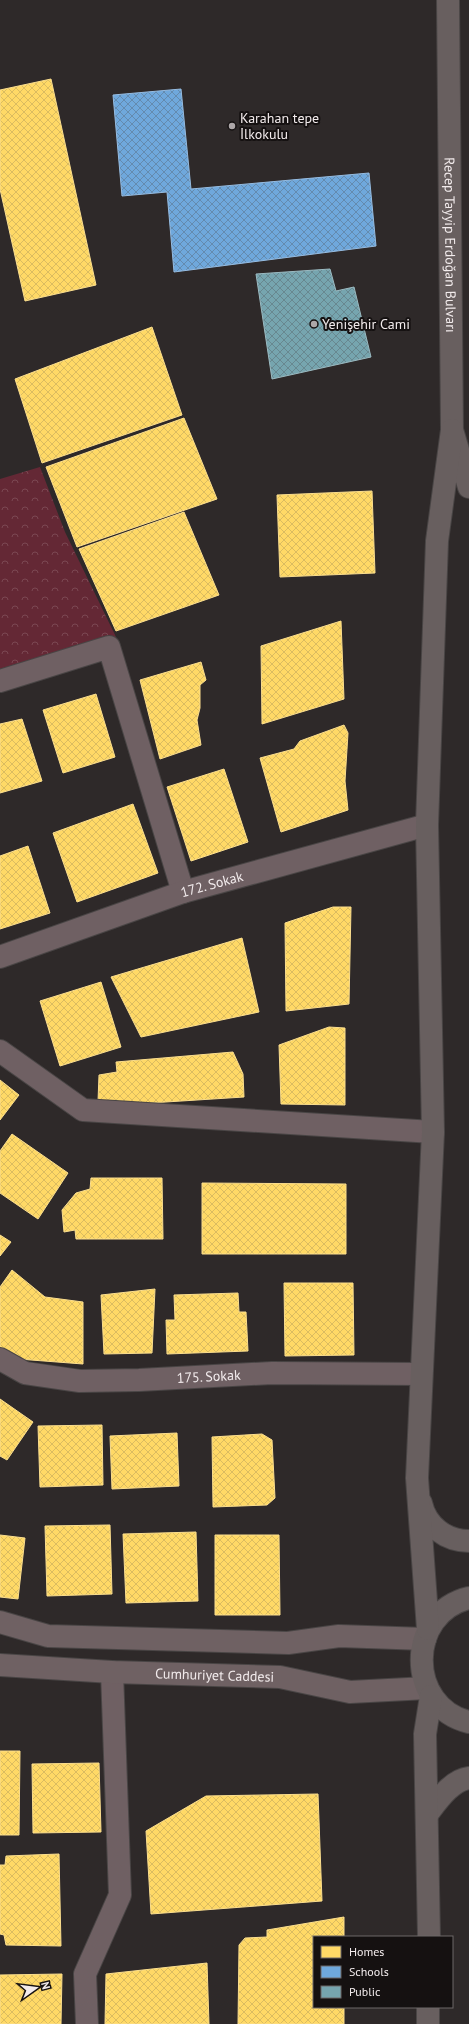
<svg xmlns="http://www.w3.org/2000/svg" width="469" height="2024" viewBox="0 0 469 2024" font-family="'PT Sans',sans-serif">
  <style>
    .park { fill: url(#park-crowns) }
    .homes { fill: url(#homes-cross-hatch); stroke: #fbde8e }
    .schools { fill: url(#schools-cross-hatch); stroke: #96bce1 }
    .public { fill: url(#public-cross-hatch); stroke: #9bbac1 }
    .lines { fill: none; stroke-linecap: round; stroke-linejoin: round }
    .minor-casing { stroke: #494545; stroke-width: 24 }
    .major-casing { stroke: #494545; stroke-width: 24 }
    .highway-casing { stroke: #494545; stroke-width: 24 }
    .minor { stroke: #6f6063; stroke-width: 22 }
    .major { stroke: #6f6163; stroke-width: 22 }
    .highway { stroke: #685f5f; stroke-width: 22 }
    .poi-dot { fill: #ada7a8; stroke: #151111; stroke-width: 1.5 }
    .labels { text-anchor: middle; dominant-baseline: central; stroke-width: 4; stroke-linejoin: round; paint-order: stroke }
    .poi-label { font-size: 14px; fill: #f2ebec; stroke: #151111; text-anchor: start }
    .street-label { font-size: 14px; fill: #f2ebec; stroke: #151111 }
  </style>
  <defs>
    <pattern id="park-crowns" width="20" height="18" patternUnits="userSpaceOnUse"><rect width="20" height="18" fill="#642835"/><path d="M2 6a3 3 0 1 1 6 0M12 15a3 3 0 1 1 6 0" fill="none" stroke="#7b4752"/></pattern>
    <pattern id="homes-cross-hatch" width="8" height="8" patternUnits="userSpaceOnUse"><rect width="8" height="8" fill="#ffd966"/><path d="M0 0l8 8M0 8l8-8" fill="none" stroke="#dbbc60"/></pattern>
    <pattern id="schools-cross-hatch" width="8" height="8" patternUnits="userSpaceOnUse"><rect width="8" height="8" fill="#6fa8dc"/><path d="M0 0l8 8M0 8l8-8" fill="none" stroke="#648baf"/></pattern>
    <pattern id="public-cross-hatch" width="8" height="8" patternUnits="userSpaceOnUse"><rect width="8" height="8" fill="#76a5af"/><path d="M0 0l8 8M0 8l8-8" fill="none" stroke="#688890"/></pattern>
  </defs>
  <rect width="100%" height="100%" fill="#2e2929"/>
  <path class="park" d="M 40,467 L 65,532 L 116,637 L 0,675 L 0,479 Z"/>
  <path class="homes" d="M 51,79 L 96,285 L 25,301 L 0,189 L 0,90 Z
    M 152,327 L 182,415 L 42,463 L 15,379 Z
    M 184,418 L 217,499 L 77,547 L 46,467 Z
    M 372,491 L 375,573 L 280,577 L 277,495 Z
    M 184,512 L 219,595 L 116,631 L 79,549 Z
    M 341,621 L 344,699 L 262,724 L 261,646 Z
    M 201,662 L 206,680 L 200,685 L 200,708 L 197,720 L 201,745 L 160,759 L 140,680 Z
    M 96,694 L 115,757 L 63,773 L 43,710 Z
    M 22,719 L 42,781 L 0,793 L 0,724 Z
    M 344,725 L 348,733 L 345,781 L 348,810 L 281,832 L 260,758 L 294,749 L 300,741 Z
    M 224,769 L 248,842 L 191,861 L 167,787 Z
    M 133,804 L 158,873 L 77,902 L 53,833 Z
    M 28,846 L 50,913 L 0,929 L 0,856 Z
    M 333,907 L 351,907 L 349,1004 L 286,1011 L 285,923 Z
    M 242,938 L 259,1012 L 141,1037 L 111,977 Z
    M 101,982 L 121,1047 L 60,1066 L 40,1001 Z
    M 329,1027 L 345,1028 L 345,1105 L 281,1104 L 279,1045 Z
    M 233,1052 L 243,1074 L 244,1097 L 103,1106 L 98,1101 L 99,1075 L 117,1072 L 116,1062 Z
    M 0,1080 L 19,1095 L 0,1120 Z
    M 12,1134 L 68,1173 L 38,1219 L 0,1193 L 0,1151 Z
    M 91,1178 L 162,1178 L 163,1239 L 76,1239 L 75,1230 L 64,1232 L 62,1210 L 76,1193 L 90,1189 Z
    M 202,1183 L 346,1184 L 346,1254 L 202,1254 Z
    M 0,1235 L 11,1242 L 0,1256 Z
    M 12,1270 L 45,1297 L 83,1302 L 83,1364 L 5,1358 L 0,1354 L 0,1287 Z
    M 284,1283 L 353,1283 L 354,1355 L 285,1356 Z
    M 155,1289 L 152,1353 L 104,1354 L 101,1295 Z
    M 238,1293 L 239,1312 L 246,1312 L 248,1351 L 167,1354 L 166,1320 L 175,1320 L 174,1295 Z
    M 0,1399 L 33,1422 L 7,1460 L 0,1456 Z
    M 102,1425 L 103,1485 L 40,1487 L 38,1426 Z
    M 177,1433 L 179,1486 L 112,1489 L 110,1436 Z
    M 262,1434 L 272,1440 L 275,1498 L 267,1505 L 213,1507 L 212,1437 Z
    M 110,1525 L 112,1594 L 47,1596 L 45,1526 Z
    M 196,1532 L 198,1601 L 126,1603 L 123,1534 Z
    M 0,1535 L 25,1538 L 18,1599 L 0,1597 Z
    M 215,1535 L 279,1535 L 280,1615 L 215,1615 Z
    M 0,1751 L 20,1751 L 19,1835 L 0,1835 Z
    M 99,1763 L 101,1832 L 33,1833 L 32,1764 Z
    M 318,1794 L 322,1901 L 151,1914 L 146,1831 L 206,1796 Z
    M 59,1854 L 61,1946 L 6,1945 L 4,1935 L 0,1934 L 0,1865 L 5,1865 L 6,1856 Z
    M 344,1917 L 344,1937 L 314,1937 L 314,2007 L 344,2007 L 344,2024 L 238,2024 L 239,1945 L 245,1938 L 267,1937 L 267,1930 Z
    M 207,1963 L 209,2024 L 105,2024 L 106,1974 Z
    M 62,1974 L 61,2024 L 0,2024 L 0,1975 Z"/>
  <path class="schools" d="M 181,89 L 191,189 L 369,173 L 376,246 L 174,272 L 167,192 L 122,196 L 113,95 Z"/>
  <path class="public" d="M 330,269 L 336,291 L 354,287 L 371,357 L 272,379 L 256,274 Z"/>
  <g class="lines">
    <defs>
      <g id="minor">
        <path d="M 0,681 L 109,647 L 183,892"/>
        <path id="s1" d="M 0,957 L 183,892 L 427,825"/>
        <path d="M 0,1051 L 83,1110 L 433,1132"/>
        <path id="s2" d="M 0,1359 L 25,1373 L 80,1381 L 139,1380 L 272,1373 L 421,1374"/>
        <path d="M 87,2024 L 85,1974 L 120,1895 L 112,1672"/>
      </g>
      <g id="major">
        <path d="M 0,1622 L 48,1636 L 288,1643 L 339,1636 L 425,1639"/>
        <path id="s3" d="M 0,1665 L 112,1672 L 280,1677 L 350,1692 L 427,1688"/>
      </g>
      <g id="highway">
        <path id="s4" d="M 448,0 L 452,430 L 469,487"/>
        <path d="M 421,1503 C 426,1526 446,1541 469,1541"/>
        <path d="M 469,1598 C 406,1613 406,1707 469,1722"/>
        <path d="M 428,1629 L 417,1478 L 433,1132 L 427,825 L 437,541 L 452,430"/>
        <path d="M 428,1813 C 438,1800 452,1780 469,1778"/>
        <path d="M 429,1937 L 425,1734 L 431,1696"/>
        <path d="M 428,2024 L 428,2007"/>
      </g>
    </defs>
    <use href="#minor" class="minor-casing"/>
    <use href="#major" class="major-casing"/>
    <use href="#highway" class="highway-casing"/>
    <use href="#minor" class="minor"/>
    <use href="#major" class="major"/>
    <use href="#highway" class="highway"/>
  </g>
  <g class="poi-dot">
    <circle cx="232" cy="126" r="4"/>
    <circle cx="314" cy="324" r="4"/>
  </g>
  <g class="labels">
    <g class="poi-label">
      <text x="240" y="118">Karahan tepe<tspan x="240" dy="16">İlkokulu</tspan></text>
      <text x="322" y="324">Yenişehir Cami</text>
    </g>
    <g class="street-label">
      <text stroke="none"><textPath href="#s4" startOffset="245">Recep Tayyip Erdoğan Bulvarı</textPath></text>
      <text stroke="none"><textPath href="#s1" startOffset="224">172. Sokak</textPath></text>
      <text stroke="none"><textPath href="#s2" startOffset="213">175. Sokak</textPath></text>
      <text stroke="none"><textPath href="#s3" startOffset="215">Cumhuriyet Caddesi</textPath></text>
    </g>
  </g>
  <rect x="313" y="1936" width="140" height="72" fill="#151111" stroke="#6d6869"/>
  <rect x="321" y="1946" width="20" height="12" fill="#ffd966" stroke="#6d6869"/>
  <text x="349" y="1956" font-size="12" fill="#f2ebec">Homes</text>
  <rect x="321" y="1966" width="20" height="12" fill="#6fa8dc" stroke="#6d6869"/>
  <text x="349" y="1976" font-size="12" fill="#f2ebec">Schools</text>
  <rect x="321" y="1986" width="20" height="12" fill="#76a5af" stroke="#6d6869"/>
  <text x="349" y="1996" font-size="12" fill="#f2ebec">Public</text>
  <g transform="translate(36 1988) rotate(76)" stroke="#151111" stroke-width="3" paint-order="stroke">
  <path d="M0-3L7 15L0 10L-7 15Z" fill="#f2ebec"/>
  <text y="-6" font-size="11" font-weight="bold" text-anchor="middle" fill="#f2ebec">N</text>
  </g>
</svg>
